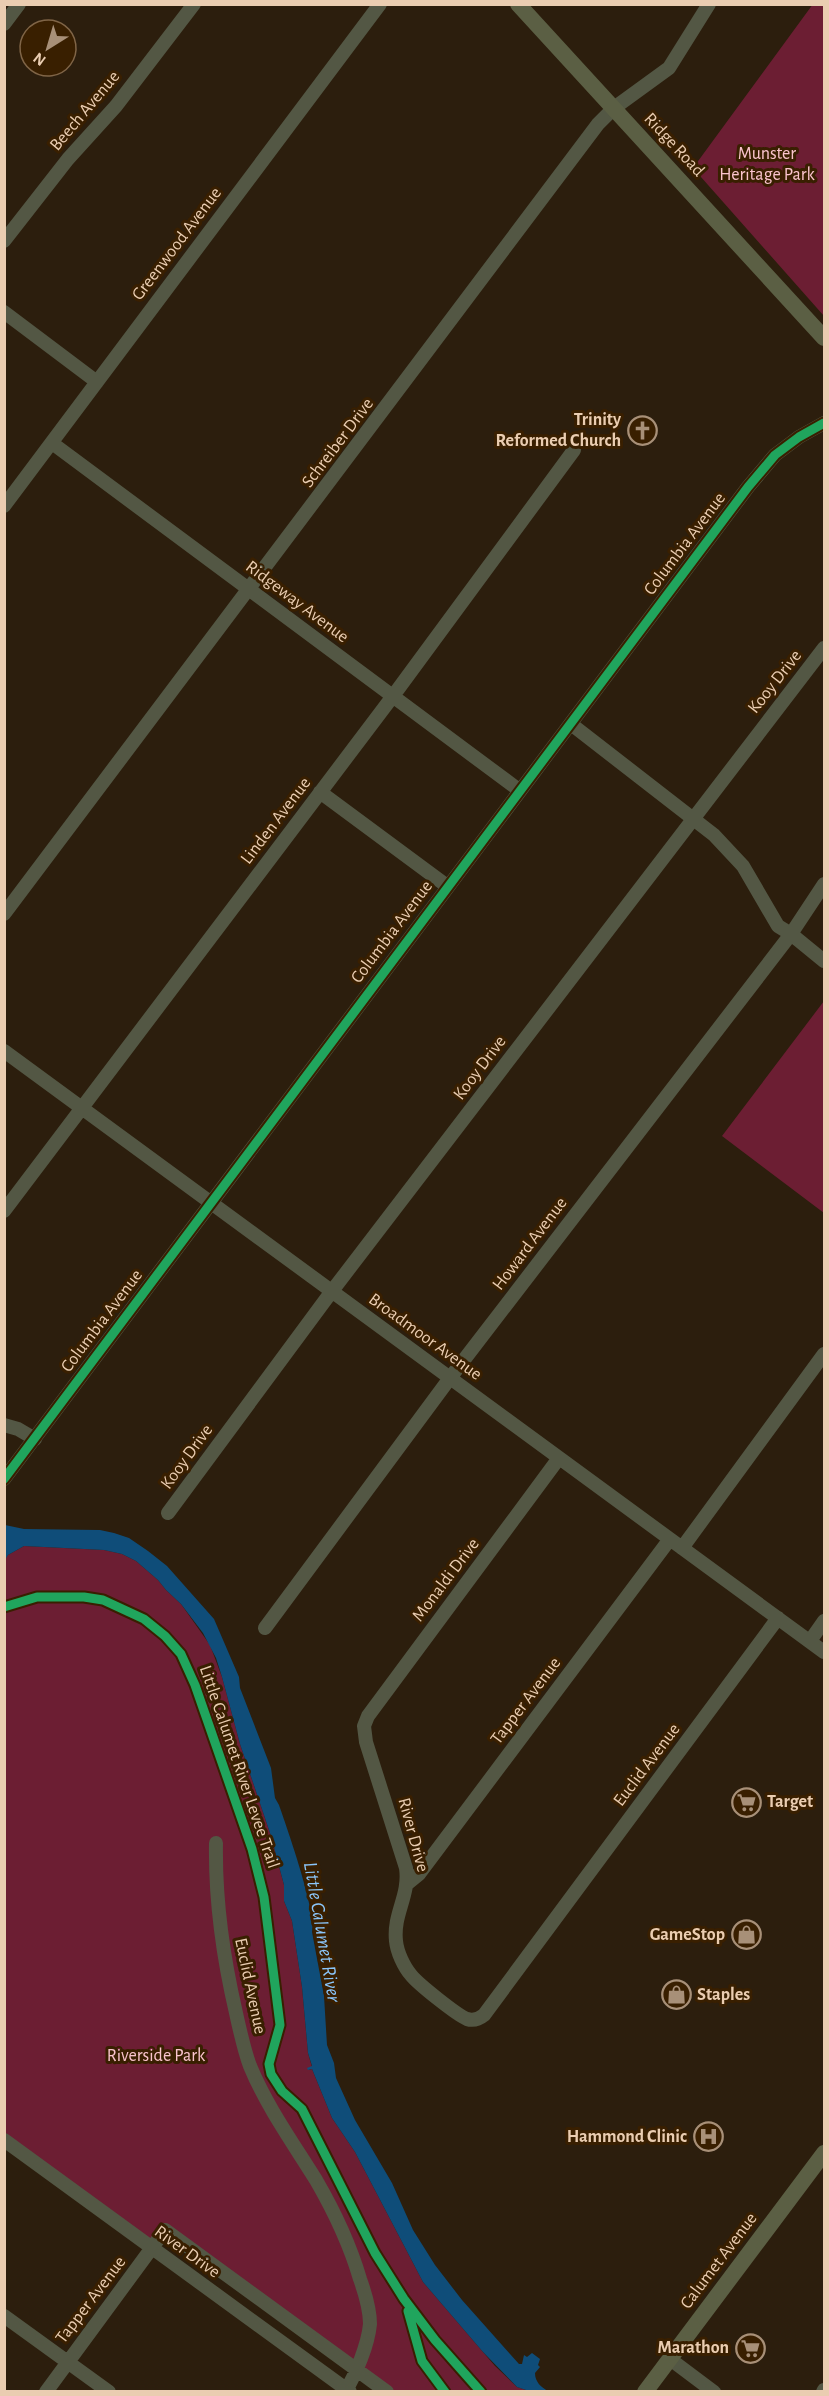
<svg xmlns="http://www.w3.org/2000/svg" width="829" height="2396" viewBox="0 0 829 2396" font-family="'Alegreya Sans',sans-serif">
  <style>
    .green { fill: #6c1e33 }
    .water { fill: #0f4d79 }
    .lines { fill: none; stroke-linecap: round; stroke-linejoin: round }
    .minor { stroke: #535744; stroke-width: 14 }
    .major { stroke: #5b5f44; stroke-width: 16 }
    .cycleway-casing { stroke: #391f00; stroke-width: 13 }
    .cycleway { stroke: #20a55d; stroke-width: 9 }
    .labels { text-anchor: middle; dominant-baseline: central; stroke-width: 6; stroke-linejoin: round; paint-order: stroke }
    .street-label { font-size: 18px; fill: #eacdb1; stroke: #391f00 }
    .park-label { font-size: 18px; fill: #fbc4ce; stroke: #391f00 }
    .poi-label { font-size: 18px; font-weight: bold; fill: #eacdb1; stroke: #391f00; text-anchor: end }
    .water-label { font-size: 20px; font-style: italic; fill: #8bc6fa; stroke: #391f00 }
  </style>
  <rect width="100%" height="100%" fill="#2c1e0d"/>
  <path class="green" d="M 813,4 L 824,5 L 824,316 L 693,168 Z
    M 824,1001 L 824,1213 L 722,1136 Z
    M 24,1546 L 104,1550 L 122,1554 L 136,1561 L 158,1580 L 166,1590 L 181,1604 L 210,1645 L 222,1677 L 240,1744 L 271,1836 L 284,1885 L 284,1901 L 292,1921 L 302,1987 L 308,2053 L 312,2067 L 308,2070 L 312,2069 L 332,2118 L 355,2152 L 423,2282 L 495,2366 L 517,2387 L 529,2391 L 393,2391 L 164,2225 L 150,2241 L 5,2134 L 4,1560 L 8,1555 Z"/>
  <path class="water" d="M 5,1525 L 24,1529 L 100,1530 L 114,1533 L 129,1538 L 148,1551 L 167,1566 L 214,1619 L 239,1677 L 240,1688 L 271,1768 L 275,1798 L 279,1805 C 287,1828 317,1913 312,1932 L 324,1996 L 327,2045 L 334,2063 L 336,2078 L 355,2120 L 392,2183 L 413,2230 L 435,2265 L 462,2300 L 519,2364 L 522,2364 L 524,2355 L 527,2357 L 532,2353 L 540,2359 L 538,2365 L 540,2367 L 535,2373 C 535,2382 541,2387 548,2391 L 529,2391 L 517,2387 L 483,2352 L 423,2282 L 355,2152 L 332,2118 L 312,2069 L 308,2070 L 307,2068 L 312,2066 L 308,2053 L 302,1987 L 292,1921 L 284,1901 L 284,1885 L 271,1836 L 240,1744 L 222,1677 L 216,1658 L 203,1633 L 181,1604 L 166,1590 L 158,1580 L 136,1561 L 122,1554 L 104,1550 L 24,1546 L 8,1555 L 5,1560 Z"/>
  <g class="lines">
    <path class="minor" d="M 4,24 L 19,4
      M 4,241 L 68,159 L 116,106 L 194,4
      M 4,312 L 97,382
      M 52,443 L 519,790
      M 4,506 L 380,4
      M 571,724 L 714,835 L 743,866 L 778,926 L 791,934 L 824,961
      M 320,792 L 447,886
      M 4,914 L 598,124 L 614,108 L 669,68 L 709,4
      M 4,1051 L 824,1652
      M 4,1211 L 393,696 L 574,450
      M 4,1425 L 18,1429 L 35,1439
      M 559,1458 L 368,1716 L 364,1726 L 366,1742 L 406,1868 C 410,1896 393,1913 396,1941 C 397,1952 404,1967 411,1975 C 418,1984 457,2015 467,2019 C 473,2021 479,2019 484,2015 L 778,1618
      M 4,1479 L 748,487 L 775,455 L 799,437 L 824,423
      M 168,1513 L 332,1291 L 824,648
      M 682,1548 L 824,1354
      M 265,1628 L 450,1378 L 791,934 L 824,884
      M 810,1641 L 824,1621
      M 216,1843 C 215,1901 223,1957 236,2013 C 240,2031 244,2050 250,2066 C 267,2107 293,2143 316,2180 C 334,2211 350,2245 360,2279 C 365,2293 370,2309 370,2324 C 368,2345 356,2374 345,2392
      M 408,1883 L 419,1874 L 670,1539
      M 4,2140 L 350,2392
      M 4,2316 L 109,2392
      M 670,2359 L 714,2392
      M 46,2392 L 165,2230 L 387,2392
      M 823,2392 L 824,2390"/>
    <path class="major" d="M 518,4 L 824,338
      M 645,2392 L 824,2153"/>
    <defs>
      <path id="cycleway" d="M 4,1479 L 748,487 L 775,455 L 799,437 L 824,423
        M 4,1607 L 37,1597 L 84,1597 L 103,1600 L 144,1619 L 165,1636 L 181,1654 L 195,1685 L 252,1849 L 264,1897 L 280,2025 L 269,2064 L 271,2074 L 282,2091 L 302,2109 L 375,2253 L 404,2299 L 435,2340 L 481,2392
        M 408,2311 L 422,2361 L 445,2392"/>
    </defs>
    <use href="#cycleway" class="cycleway-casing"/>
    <use href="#cycleway" class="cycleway"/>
  </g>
  <defs>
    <symbol id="church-ring" viewBox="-11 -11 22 22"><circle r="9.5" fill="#391f00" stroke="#a89078" stroke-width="1.5"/><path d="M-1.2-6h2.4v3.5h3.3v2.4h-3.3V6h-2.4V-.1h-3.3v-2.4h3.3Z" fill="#a89078"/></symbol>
    <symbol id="supermarket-ring" viewBox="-11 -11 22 22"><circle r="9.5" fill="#391f00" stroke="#a89078" stroke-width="1.5"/><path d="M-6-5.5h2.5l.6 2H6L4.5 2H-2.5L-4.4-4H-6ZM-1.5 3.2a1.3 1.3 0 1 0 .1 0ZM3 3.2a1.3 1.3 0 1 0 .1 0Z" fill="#a89078"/></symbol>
    <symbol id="shop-ring" viewBox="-11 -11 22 22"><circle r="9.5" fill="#391f00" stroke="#a89078" stroke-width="1.5"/><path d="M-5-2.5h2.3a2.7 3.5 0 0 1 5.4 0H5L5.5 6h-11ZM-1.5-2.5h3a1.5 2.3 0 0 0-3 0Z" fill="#a89078"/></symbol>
    <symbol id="hospital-ring" viewBox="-11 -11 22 22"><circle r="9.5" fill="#391f00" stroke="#a89078" stroke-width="1.5"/><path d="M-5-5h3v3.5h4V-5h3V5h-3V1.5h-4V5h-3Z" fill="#a89078"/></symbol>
  </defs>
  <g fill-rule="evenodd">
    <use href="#church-ring" x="626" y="414" width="33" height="33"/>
    <use href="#supermarket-ring" x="730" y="1786" width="33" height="33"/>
    <use href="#shop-ring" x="730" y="1918" width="33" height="33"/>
    <use href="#shop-ring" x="660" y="1978" width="33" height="33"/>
    <use href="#hospital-ring" x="692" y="2120" width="33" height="33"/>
    <use href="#supermarket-ring" x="734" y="2332" width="33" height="33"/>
  </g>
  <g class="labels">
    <g class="street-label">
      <text transform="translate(85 111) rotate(-50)">Beech Avenue</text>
      <text transform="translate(674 145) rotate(47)">Ridge Road</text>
      <text transform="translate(177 244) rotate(-53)">Greenwood Avenue</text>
      <text transform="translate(338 443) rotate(-53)">Schreiber Drive</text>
      <text transform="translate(685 544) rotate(-53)">Columbia Avenue</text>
      <text transform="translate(297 602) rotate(37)">Ridgeway Avenue</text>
      <text transform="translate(775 682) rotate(-52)">Kooy Drive</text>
      <text transform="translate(276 821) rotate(-53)">Linden Avenue</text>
      <text transform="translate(392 932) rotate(-53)">Columbia Avenue</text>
      <text transform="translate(480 1068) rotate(-53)">Kooy Drive</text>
      <text transform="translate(530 1244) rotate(-53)">Howard Avenue</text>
      <text transform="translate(102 1321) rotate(-53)">Columbia Avenue</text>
      <text transform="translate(425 1337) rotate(36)">Broadmoor Avenue</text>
      <text transform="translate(187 1457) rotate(-54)">Kooy Drive</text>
      <text transform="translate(446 1580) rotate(-53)">Monaldi Drive</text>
      <text transform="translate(526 1701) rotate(-53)">Tapper Avenue</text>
      <text transform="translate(647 1765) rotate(-53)">Euclid Avenue</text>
      <text transform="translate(239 1767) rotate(71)">Little Calumet River Levee Trail</text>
      <text transform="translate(413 1835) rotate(75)">River Drive</text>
      <text transform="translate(250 1986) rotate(78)">Euclid Avenue</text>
      <text transform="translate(187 2252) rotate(36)">River Drive</text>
      <text transform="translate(719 2261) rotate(-53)">Calumet Avenue</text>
      <text transform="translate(91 2300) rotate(-53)">Tapper Avenue</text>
    </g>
    <g class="park-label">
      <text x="767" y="154">Munster<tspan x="767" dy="21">Heritage Park</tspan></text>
      <text x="156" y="2056">Riverside Park</text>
    </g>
    <g class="poi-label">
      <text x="621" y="420">Trinity<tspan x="621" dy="21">Reformed Church</tspan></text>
      <text x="767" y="1802" text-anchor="start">Target</text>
      <text x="725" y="1935">GameStop</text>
      <text x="697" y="1995" text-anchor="start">Staples</text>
      <text x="687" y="2137">Hammond Clinic</text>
      <text x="729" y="2348">Marathon</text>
    </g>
    <g class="water-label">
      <text transform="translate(322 1932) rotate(80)">Little Calumet River</text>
    </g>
  </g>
  <rect width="829" height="2396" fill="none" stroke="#eacdb1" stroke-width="12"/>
  <g transform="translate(48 48) rotate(217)"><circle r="28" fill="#391f00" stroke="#806547" stroke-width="1.5"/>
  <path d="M0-4.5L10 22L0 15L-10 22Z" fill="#a89078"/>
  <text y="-9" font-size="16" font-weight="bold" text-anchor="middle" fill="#eacdb1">N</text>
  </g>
</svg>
